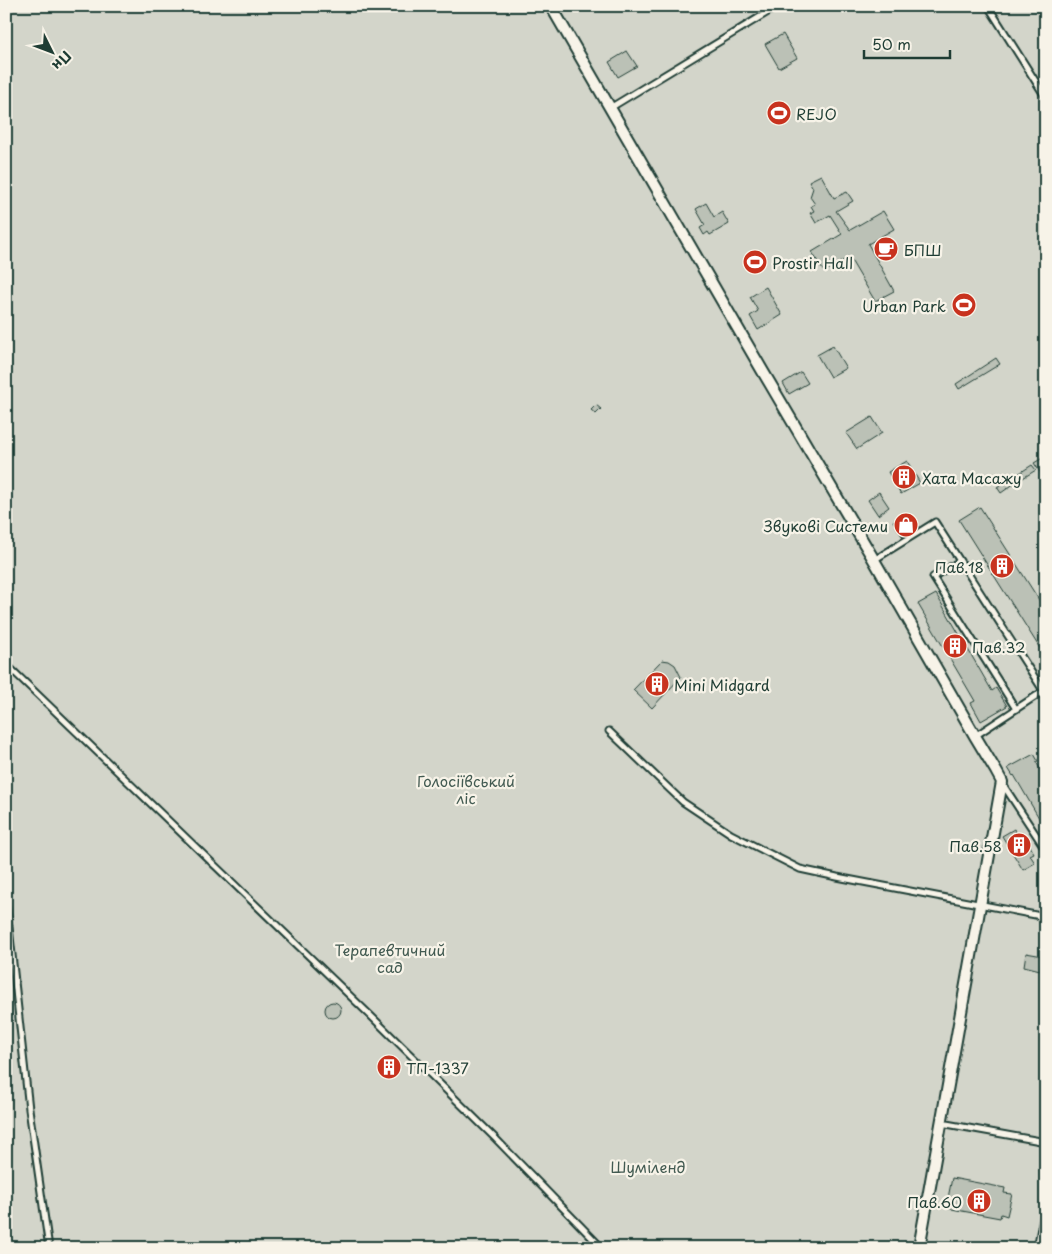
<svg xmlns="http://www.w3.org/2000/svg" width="1052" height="1254" viewBox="0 0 1052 1254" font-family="'Playpen Sans',sans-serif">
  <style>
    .green { fill: #d3d5ca; stroke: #79897f }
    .building { fill: #bbc1b6; stroke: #1f3d34 }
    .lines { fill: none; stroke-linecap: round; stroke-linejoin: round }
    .lane-casing { stroke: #1f3d34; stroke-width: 9 }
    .street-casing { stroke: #1f3d34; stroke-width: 14 }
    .lane { stroke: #f7f3e8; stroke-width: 5 }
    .street { stroke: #f7f3e8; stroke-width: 10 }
    .labels { text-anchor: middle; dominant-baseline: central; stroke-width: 4.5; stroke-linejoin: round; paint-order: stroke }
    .poi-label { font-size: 15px; fill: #1f3d34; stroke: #f7f3e8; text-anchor: start }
    .park-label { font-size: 15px; fill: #435b52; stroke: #f7f3e8 }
  </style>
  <rect width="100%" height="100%" fill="#f7f3e8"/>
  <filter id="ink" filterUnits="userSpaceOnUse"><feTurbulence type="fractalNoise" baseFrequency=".02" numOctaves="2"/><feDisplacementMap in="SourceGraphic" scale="10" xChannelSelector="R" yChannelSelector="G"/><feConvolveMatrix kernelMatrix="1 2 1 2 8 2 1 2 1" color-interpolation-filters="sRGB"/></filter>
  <g filter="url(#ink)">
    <path class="green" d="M 6,6 L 1046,6 L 1046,1248 L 6,1248 Z"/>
    <path class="building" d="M 783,34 L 797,58 L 779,68 L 765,44 Z
      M 627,51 L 637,66 L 618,77 L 609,62 Z
      M 821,175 L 834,198 L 847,192 L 853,201 L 836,211 L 850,230 L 883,211 L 894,229 L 868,244 L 894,291 L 875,301 L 849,257 L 824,272 L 812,252 L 842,234 L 830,215 L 816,223 L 810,213 L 814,211 L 811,206 L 815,204 L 810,197 L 813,188 L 809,181 Z
      M 706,203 L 714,217 L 722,212 L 729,224 L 710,235 L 708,232 L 704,235 L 700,228 L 705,225 L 696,209 Z
      M 766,287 L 782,315 L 758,330 L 750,316 L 758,311 L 750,297 Z
      M 833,346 L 846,368 L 830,377 L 817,355 Z
      M 996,358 L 1000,364 L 959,389 L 956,384 Z
      M 801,372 L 808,383 L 789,394 L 783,383 Z
      M 596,405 L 601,409 L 596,414 L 591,410 Z
      M 872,417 L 882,433 L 857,449 L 846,433 Z
      M 1046,456 L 1046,481 L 1034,463 Z
      M 907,461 L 920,483 L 901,494 L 888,472 Z
      M 1032,465 L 1036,470 L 1018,481 L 1015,476 Z
      M 1014,476 L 1018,481 L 1001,493 L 997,487 Z
      M 879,492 L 889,507 L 878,515 L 868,500 Z
      M 980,507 L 1046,611 L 1046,658 L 959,520 Z
      M 904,514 L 914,529 L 902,536 L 893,521 Z
      M 936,594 L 992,691 L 996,688 L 1007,706 L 981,721 L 971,703 L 975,701 L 918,604 Z
      M 662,660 L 669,661 L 675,665 L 681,677 L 652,708 L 633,690 Z
      M 1034,754 L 1038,761 L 1036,762 L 1046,778 L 1046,830 L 1014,775 L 1013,776 L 1008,768 Z
      M 1014,829 L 1019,838 L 1024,835 L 1034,853 L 1030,855 L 1035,863 L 1023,870 L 1002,836 Z
      M 1026,953 L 1043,956 L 1040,970 L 1024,966 Z
      M325 1010a8 8 0 1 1 16 0a8 8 0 1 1-16 0Z
      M 386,1060 L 396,1067 L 391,1074 L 381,1067 Z
      M 952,1178 L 1005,1188 L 1004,1193 L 1012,1194 L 1007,1216 L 1001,1214 L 1000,1218 L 946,1208 Z"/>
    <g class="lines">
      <defs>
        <path id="lane" d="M 988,6 L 1046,98
          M 610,108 L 778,6
          M 874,560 L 935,522 L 1046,695
          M 960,561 L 933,577 L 1016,709
          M 6,664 L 371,1016 L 495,1138 L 602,1248
          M 609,731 L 683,802 L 731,834 L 800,869 L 837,877 L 1046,917
          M 975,736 L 1045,690
          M 1002,783 L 1046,850
          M 6,900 L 29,1109 L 49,1248
          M 941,1123 L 1046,1142
          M 1037,1248 L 1046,1202"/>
        <path id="street" d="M 551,6 L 762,370 L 874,560 L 975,736 L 996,771 L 1002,782 L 919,1248"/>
      </defs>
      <use href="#lane" class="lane-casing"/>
      <use href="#street" class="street-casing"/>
      <use href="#lane" class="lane"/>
      <use href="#street" class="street"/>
    </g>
  </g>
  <defs>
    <symbol id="stadium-disc" viewBox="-11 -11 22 22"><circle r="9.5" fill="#c8321e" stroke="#f7f3e8"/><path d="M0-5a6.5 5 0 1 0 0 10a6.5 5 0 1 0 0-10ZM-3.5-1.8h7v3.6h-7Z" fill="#fff"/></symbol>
    <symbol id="cafe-disc" viewBox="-11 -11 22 22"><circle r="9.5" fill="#c8321e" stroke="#f7f3e8"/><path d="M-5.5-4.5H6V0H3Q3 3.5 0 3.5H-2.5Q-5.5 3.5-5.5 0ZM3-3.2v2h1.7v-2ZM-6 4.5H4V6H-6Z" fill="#fff"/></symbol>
    <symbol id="building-disc" viewBox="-11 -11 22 22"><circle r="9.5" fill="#c8321e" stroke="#f7f3e8"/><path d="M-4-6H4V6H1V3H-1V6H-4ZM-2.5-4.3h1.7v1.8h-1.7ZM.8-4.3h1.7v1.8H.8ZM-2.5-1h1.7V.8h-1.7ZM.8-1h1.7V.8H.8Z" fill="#fff"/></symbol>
    <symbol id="shop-disc" viewBox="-11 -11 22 22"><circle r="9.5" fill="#c8321e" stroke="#f7f3e8"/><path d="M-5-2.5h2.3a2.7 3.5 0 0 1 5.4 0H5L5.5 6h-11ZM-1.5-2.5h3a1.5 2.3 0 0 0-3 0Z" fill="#fff"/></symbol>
  </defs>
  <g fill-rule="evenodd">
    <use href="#stadium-disc" x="765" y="99" width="28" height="28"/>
    <use href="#cafe-disc" x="872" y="235" width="28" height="28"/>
    <use href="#stadium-disc" x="741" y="248" width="28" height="28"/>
    <use href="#stadium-disc" x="950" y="291" width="28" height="28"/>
    <use href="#building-disc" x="890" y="463" width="28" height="28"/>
    <use href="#shop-disc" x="892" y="511" width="28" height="28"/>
    <use href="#building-disc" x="988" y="552" width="28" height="28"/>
    <use href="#building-disc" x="941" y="632" width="28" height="28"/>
    <use href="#building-disc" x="643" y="670" width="28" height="28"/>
    <use href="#building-disc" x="1005" y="831" width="28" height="28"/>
    <use href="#building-disc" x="375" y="1053" width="28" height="28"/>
    <use href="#building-disc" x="965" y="1187" width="28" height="28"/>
  </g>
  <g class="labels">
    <g class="poi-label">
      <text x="796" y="113">REJO</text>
      <text x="904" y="249">БПШ</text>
      <text x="772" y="262">Prostir Hall</text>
      <text x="946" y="305" text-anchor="end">Urban Park</text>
      <text x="922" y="477">Хата Масажу</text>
      <text x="888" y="525" text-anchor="end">Звукові Системи</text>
      <text x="984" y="566" text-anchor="end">Пав.18</text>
      <text x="972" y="646">Пав.32</text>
      <text x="674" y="684">Mini Midgard</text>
      <text x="1002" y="845" text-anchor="end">Пав.58</text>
      <text x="406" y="1067">ТП-1337</text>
      <text x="962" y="1201" text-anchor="end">Пав.60</text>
    </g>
    <g class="park-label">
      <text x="466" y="780">Голосіївський<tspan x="466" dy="17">ліс</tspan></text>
      <text x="390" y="949">Терапевтичний<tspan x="390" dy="17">сад</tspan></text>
      <text x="648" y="1166">Шуміленд</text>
    </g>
  </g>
  <rect width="1052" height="1254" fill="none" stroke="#f7f3e8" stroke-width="25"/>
  <rect x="12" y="12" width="1027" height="1229" fill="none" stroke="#1f3d34" stroke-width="2" filter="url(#ink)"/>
  <g transform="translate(52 52) rotate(132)" stroke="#f7f3e8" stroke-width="4" paint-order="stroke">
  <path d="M0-4L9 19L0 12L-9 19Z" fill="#1f3d34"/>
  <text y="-8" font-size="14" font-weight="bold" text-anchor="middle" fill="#1f3d34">Пн</text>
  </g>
  <path d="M864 50v8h86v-8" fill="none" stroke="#1f3d34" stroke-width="2.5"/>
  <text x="872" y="50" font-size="15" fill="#1f3d34" stroke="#f7f3e8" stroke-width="4" paint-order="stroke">50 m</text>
</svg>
